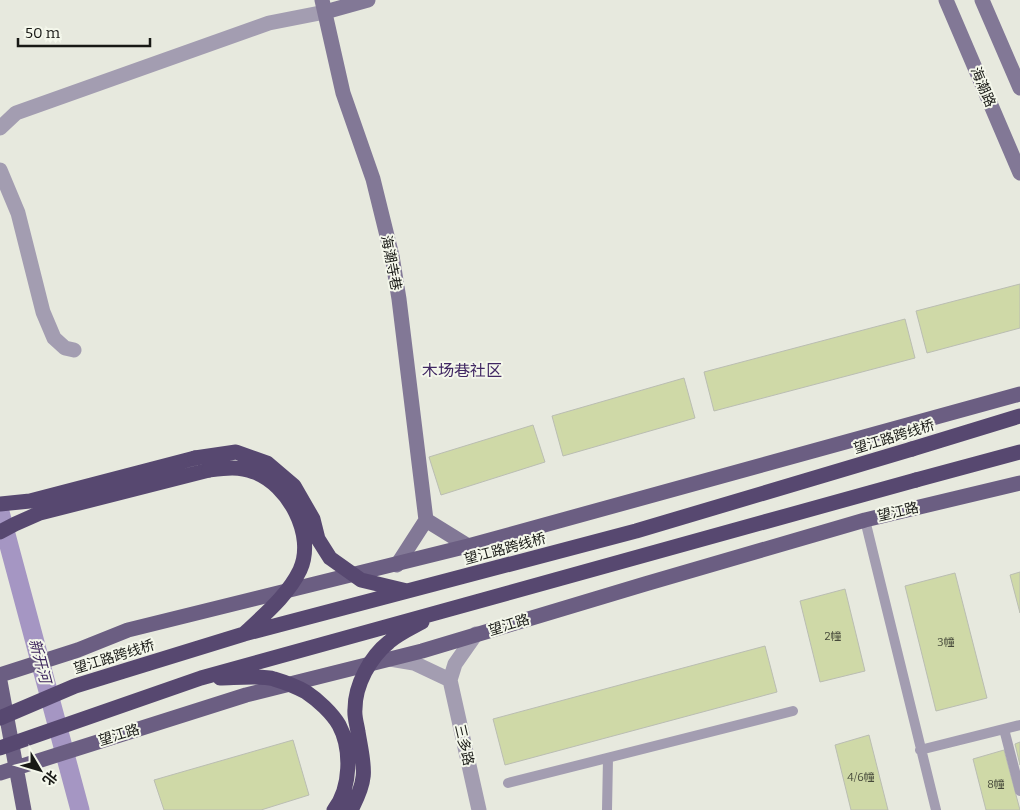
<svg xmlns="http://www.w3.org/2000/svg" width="1020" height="810" viewBox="0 0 1020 810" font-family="Bitter,'Noto Sans SC',serif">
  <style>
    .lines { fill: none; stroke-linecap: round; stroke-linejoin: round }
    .canal { stroke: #a596c3; stroke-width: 19 }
    .building { fill: #cfd9a7; stroke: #babdb2 }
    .lane { stroke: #a39db1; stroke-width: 10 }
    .street { stroke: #a39db1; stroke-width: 15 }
    .secondary { stroke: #827896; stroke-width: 15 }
    .primary { stroke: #6b5e82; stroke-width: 15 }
    .highway { stroke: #574870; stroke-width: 15 }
    .highway-bridge { stroke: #574870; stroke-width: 15 }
    .labels { text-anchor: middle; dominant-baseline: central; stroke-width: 4; stroke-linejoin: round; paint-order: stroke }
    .number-label { font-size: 11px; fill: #46493a }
    .street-label { font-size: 14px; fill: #181915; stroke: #f4f7eb }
    .water-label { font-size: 15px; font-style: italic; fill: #3c245c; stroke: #f4f7eb }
    .quarter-label { font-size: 16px; fill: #412863; stroke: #f4f7eb }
  </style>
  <rect width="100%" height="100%" fill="#e7e9de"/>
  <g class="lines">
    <path class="canal" d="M 0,512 L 80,810"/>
  </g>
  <path class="building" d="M 1020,284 L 1020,328 L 927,353 L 916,311 Z
    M 905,319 L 915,358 L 714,411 L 704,372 Z
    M 684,378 L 695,418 L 563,456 L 552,416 Z
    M 533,425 L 545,462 L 441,495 L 429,457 Z
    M 1020,572 L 1020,613 L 1010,575 Z
    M 955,573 L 987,698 L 936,711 L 905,586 Z
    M 845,589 L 865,671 L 820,682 L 800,601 Z
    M 765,646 L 777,692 L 505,765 L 493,719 Z
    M 869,735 L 888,810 L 851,810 L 835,745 Z
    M 293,740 L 309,795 L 261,810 L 164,810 L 154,780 Z
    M 1020,742 L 1020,765 L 1015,744 Z
    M 1004,750 L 1020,810 L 986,810 L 973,759 Z"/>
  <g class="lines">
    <path class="lane" d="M 865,520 L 936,810
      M 1004,729 L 1020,791
      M 920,750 L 1020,725
      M 508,783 L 793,711
      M 607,810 L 608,758"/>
    <path class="street" d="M 0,128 L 16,113 L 269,23 L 325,12
      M 0,170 L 18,213 L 43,312 L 54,338 L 65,348 L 74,350
      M 476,634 L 455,664 L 450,680 L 479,810
      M 390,659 L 414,663 L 450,680"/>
    <path class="secondary" d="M 322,0 L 343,93 L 373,179 L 392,256 L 399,299 L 426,520 L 397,565
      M 946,0 L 1020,173
      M 982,0 L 1020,88
      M 325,12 L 368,0
      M 426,520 L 468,546"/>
    <path class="primary" d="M 0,675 L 78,650 L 128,630 L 468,546 L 1020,394
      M 0,681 L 24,810
      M 0,773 L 246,695 L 422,651 L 645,584 L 865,520 L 1020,483"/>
    <path class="highway" d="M 912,449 L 1020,416
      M 916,480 L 1020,452
      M 0,504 L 30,501 L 195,458
      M 0,532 L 15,524 L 40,513 L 209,470"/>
    <path class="highway-bridge" d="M 195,458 L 236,452 L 267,463 L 294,486 L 313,519 L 318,539 L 330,558 L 361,580 L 407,591
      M 209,470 C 225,468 239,466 254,472 C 288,484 316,535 300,570 C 288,595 265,614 245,633
      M 220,678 C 233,678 262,675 274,679 C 284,682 297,687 306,692 C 318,700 332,713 339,725 C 352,749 351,788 334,810
      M 0,718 L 75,686 L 244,634 L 636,531 L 912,449
      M 0,748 L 201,678 L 916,480
      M 351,810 C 369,776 364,768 358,732 C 357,725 354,716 355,709 C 355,685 370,657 389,642 C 398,634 411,628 422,622"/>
  </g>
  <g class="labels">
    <g class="number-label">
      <text x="833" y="636">2幢</text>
      <text x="946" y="642">3幢</text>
      <text x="861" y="777">4/6幢</text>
      <text x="996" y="784">8幢</text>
    </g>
    <g class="street-label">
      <text transform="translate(983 87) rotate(67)">海潮路</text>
      <text transform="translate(391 263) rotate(79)">海潮寺巷</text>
      <text transform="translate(894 437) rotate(-17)">望江路跨线桥</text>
      <text transform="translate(898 512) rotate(-13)">望江路</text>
      <text transform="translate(505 549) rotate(-15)">望江路跨线桥</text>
      <text transform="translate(509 625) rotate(-17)">望江路</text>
      <text transform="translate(114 657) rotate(-17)">望江路跨线桥</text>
      <text transform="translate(119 735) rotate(-17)">望江路</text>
      <text transform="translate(464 745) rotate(77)">三多路</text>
    </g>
    <g class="water-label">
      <text transform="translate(40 661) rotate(75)">新开河</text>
    </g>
    <g class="quarter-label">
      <text x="462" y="370">木场巷社区</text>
    </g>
  </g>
  <g transform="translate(40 770) rotate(128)" stroke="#f4f7eb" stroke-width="4" paint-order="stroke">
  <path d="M0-4L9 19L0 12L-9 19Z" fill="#181915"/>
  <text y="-8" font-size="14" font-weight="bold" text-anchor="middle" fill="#181915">北</text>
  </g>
  <path d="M18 38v8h132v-8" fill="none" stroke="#181915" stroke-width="2.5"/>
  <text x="25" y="38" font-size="15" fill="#181915" stroke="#f4f7eb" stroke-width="4" paint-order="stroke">50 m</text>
</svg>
